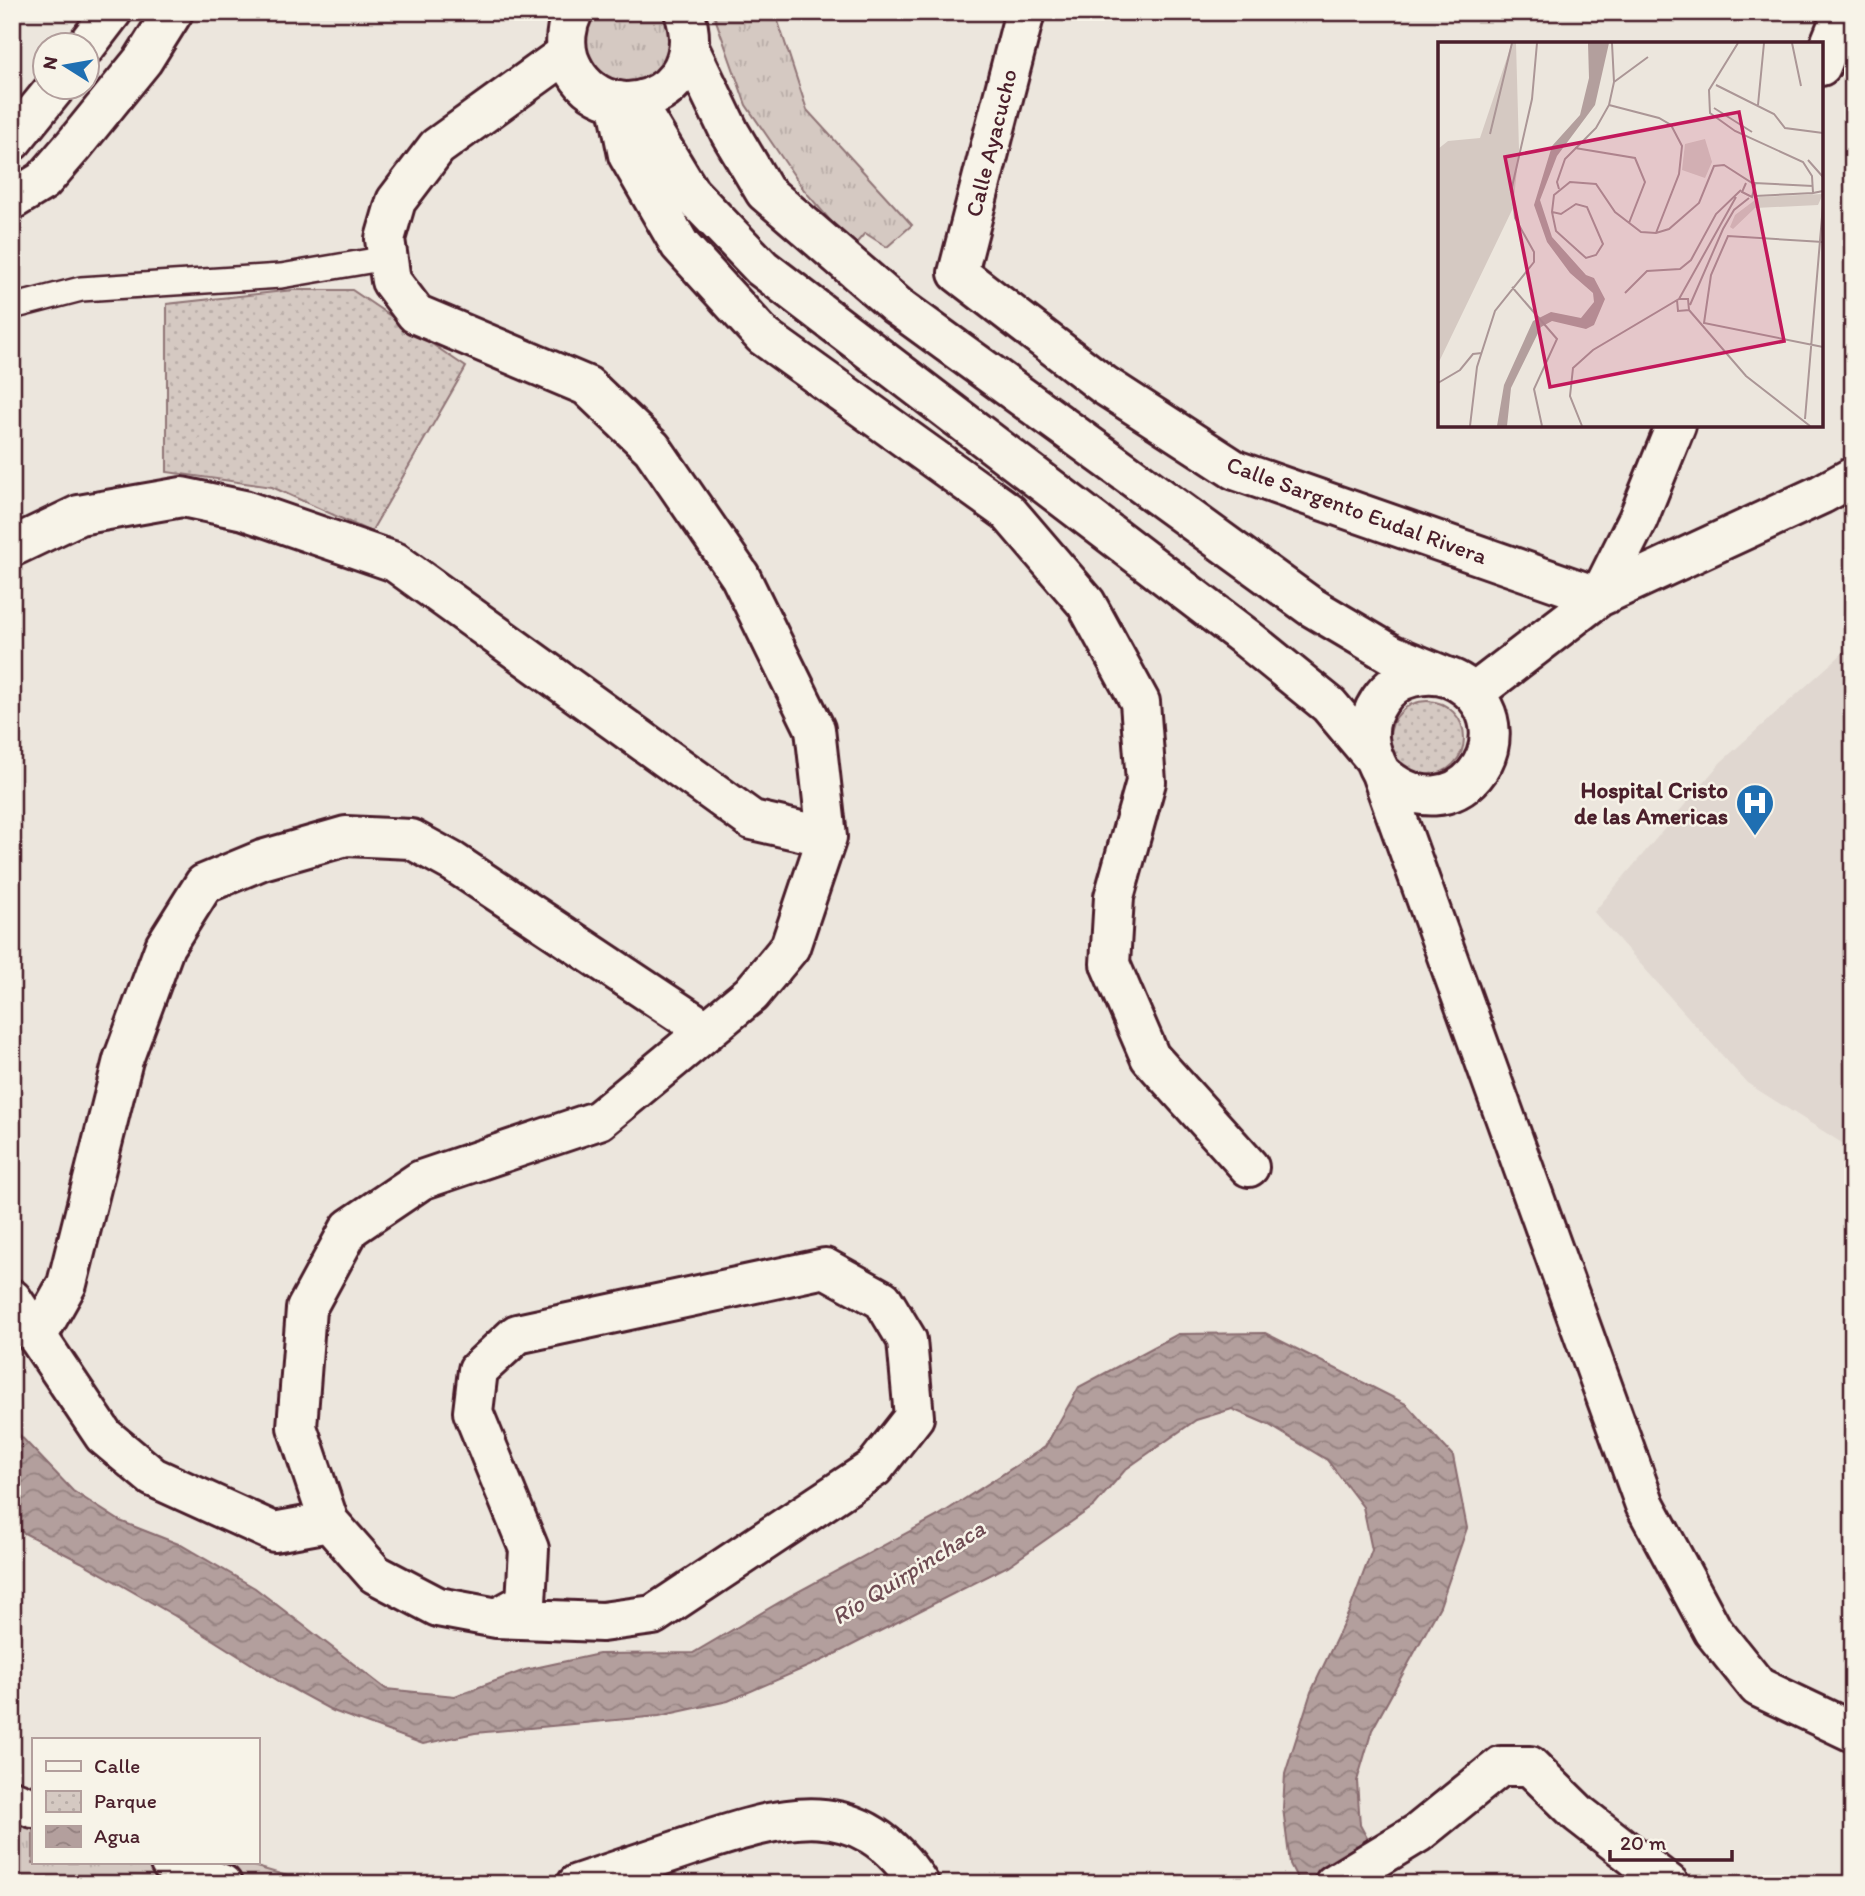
<svg xmlns="http://www.w3.org/2000/svg" width="1865" height="1896" viewBox="0 0 1865 1896" font-family="Itim,sans-serif">
  <style>
    .built { fill: #e0d7d0 }
    .grass { fill: url(#grass-tufts); stroke: #907476; stroke-width: 2 }
    .park { fill: url(#park-dots); stroke: #907476; stroke-width: 2 }
    .water { fill: url(#water-waves); stroke: #896c6f; stroke-width: 2 }
    .lines { fill: none; stroke-linecap: round; stroke-linejoin: round }
    .lane-casing { stroke: #4a1f2b; stroke-width: 28 }
    .street-casing { stroke: #4a1f2b; stroke-width: 44 }
    .secondary-casing { stroke: #4a1f2b; stroke-width: 44 }
    .highway-casing { stroke: #4a1f2b; stroke-width: 44 }
    .lane { stroke: #f7f3e8; stroke-width: 23 }
    .street { stroke: #f7f3e8; stroke-width: 38 }
    .secondary { stroke: #f7f3e8; stroke-width: 38 }
    .highway { stroke: #f7f3e8; stroke-width: 38 }
    .labels { text-anchor: middle; dominant-baseline: central; stroke-width: 5; stroke-linejoin: round; paint-order: stroke }
    .street-label { font-size: 23px; fill: #4a1f2b; stroke: #f7f3e8 }
    .poi-label { font-size: 23px; font-weight: bold; fill: #4a1f2b; stroke: #f7f3e8; text-anchor: end }
    .water-label { font-size: 24px; font-style: italic; fill: #6f4c53; stroke: #f7f3e8 }
    .inset-road { fill: none; stroke: #ab9696; stroke-width: 2 }
    .view { fill: #c2185b; fill-opacity: 0.15; stroke: #c2185b; stroke-width: 3.5 }
    .inset-edge { fill: none; stroke: #4a1f2b; stroke-width: 3.5 }
  </style>
  <defs>
    <pattern id="grass-tufts" width="24" height="20" patternUnits="userSpaceOnUse" patternTransform="scale(1.75)"><rect width="24" height="20" fill="#d5c9c2"/><path d="M3 7l-1-3M5 7V3M7 7l1-3M15 17l-1-3M17 17v-4M19 17l1-3" fill="none" stroke="#b8aca7"/></pattern>
    <pattern id="park-dots" width="8" height="8" patternUnits="userSpaceOnUse" patternTransform="scale(1.75)"><rect width="8" height="8" fill="#d5c9c2"/><path d="M2 2h.1M6 6h.1" fill="none" stroke="#b8aca7" stroke-width="1.8" stroke-linecap="round"/></pattern>
    <pattern id="water-waves" width="16" height="10" patternUnits="userSpaceOnUse" patternTransform="scale(1.75)"><rect width="16" height="10" fill="#b39f9d"/><path d="M0 5q4-4 8 0t8 0" fill="none" stroke="#948180"/></pattern>
  </defs>
  <rect width="100%" height="100%" fill="#ece6dd"/>
  <filter id="ink" filterUnits="userSpaceOnUse"><feTurbulence type="fractalNoise" baseFrequency=".0143" numOctaves="2"/><feDisplacementMap in="SourceGraphic" scale="14" xChannelSelector="R" yChannelSelector="G"/><feConvolveMatrix kernelMatrix="1 2 1 2 8 2 1 2 1" color-interpolation-filters="sRGB"/></filter>
  <g filter="url(#ink)">
    <path class="built" d="M 1853,644 L 1853,1150 L 1747,1083 L 1594,912 L 1721,762 Z"/>
    <path class="grass" d="M 595,12 L 659,12 C 697,52 637,108 597,72 C 593,68 590,58 587,53 C 581,39 585,23 595,12 Z
      M 713,12 L 775,12 L 807,110 L 912,225 L 887,247 L 865,233 L 853,247 L 804,190 L 746,105 Z
      M 12,1795 L 33,1801 L 33,1863 L 243,1863 L 314,1884 L 12,1884 Z"/>
    <path class="park" d="M 293,290 L 352,290 L 466,367 L 371,532 L 272,487 L 167,472 L 167,304 Z
      M1390 738a37 37 0 1 1 74 0a37 37 0 1 1-74 0Z"/>
    <path class="water" d="M 1265,1333 L 1406,1404 L 1453,1456 L 1467,1528 L 1440,1606 L 1372,1730 L 1357,1781 L 1360,1825 L 1387,1875 L 1395,1884 L 1300,1884 L 1290,1864 L 1283,1808 L 1285,1774 L 1311,1692 L 1349,1612 L 1372,1550 L 1363,1507 L 1327,1460 L 1269,1425 L 1232,1409 L 1196,1420 L 1126,1469 L 1094,1506 L 1008,1566 L 823,1660 L 728,1701 L 659,1716 L 475,1733 L 423,1744 L 333,1711 L 285,1685 L 175,1616 L 81,1562 L 12,1527 L 12,1427 L 73,1491 L 120,1521 L 181,1545 L 255,1588 L 386,1689 L 455,1696 L 525,1670 L 599,1654 L 693,1653 L 790,1596 L 938,1516 L 1045,1447 L 1079,1387 L 1178,1334 Z"/>
    <g class="lines">
      <defs>
        <path id="lane" d="M 12,307 L 81,289 L 281,276 L 387,258"/>
        <path id="street" d="M 1025,12 L 958,273 L 1104,385 L 1235,470 L 1599,597 L 1638,519 L 1676,425
          M 1821,66 L 1843,12
          M 617,101 L 628,155 L 680,245 L 763,336 L 1008,512 L 1086,603 L 1140,702 L 1146,782 L 1114,897 L 1110,964 L 1150,1057 L 1249,1167
          M 12,547 L 79,515 L 182,497 L 244,510 L 395,562 L 752,820 L 827,837
          M 1474,693 L 1599,597 L 1822,494 L 1853,477
          M 12,1299 L 104,1436 L 153,1477 L 274,1532 L 329,1522
          M 37,1337 L 67,1284 L 123,1060 L 165,946 L 204,884 L 262,860 L 346,836 L 411,839 L 453,862 L 707,1031
          M 497,1618 L 602,1622 L 653,1615 L 874,1468 L 914,1417 L 907,1340 L 883,1300 L 825,1268 L 517,1334 L 478,1370 L 473,1412 L 529,1549 L 526,1602 L 497,1618 L 438,1607 L 375,1574 L 329,1522 L 297,1427 L 306,1309 L 350,1228 L 421,1180 L 599,1120 L 751,994 L 790,947 L 827,837 L 815,729 L 740,576 L 652,448 L 587,386 L 416,314 L 391,281 L 385,239 L 396,201 L 437,147 L 567,53
          M 1334,1884 L 1418,1833 L 1501,1766 L 1530,1766 L 1579,1814 L 1669,1884"/>
        <path id="secondary" d="M 573,12 C 566,26 564,44 569,59 C 599,138 714,99 684,12
          M 86,46 L 112,12
          M 690,50 L 730,133 L 765,192 L 897,306 L 1310,606 L 1391,654 L 1442,675
          M 635,102 L 690,193 L 762,268 L 1244,636 L 1329,705 L 1372,756
          M 12,141 L 55,88
          M 12,200 L 43,181 L 74,145 L 143,60 L 173,12
          M 1381,773 C 1455,841 1528,738 1467,688 C 1451,675 1432,672 1412,677 C 1386,683 1367,712 1369,738 C 1370,751 1375,762 1381,773 L 1645,1505 L 1713,1631 L 1758,1687 L 1853,1732"/>
        <path id="highway" d="M 12,1800 L 33,1808
          M 170,1863 L 222,1884
          M 577,1884 C 615,1871 654,1858 693,1845 C 782,1816 859,1790 919,1884"/>
      </defs>
      <use href="#lane" class="lane-casing"/>
      <use href="#street" class="street-casing"/>
      <use href="#secondary" class="secondary-casing"/>
      <use href="#highway" class="highway-casing"/>
      <use href="#lane" class="lane"/>
      <use href="#street" class="street"/>
      <use href="#secondary" class="secondary"/>
      <use href="#highway" class="highway"/>
    </g>
  </g>
  <defs>
    <symbol id="hospital-pin" viewBox="-11 -11 22 30"><path d="M0 17L-7.5 6A9.5 9.5 0 1 1 7.5 6Z" fill="#1f6fb2" stroke="#f7f3e8"/><path d="M-5-5h3v3.5h4V-5h3V5h-3V1.5h-4V5h-3Z" fill="#fff"/></symbol>
  </defs>
  <g fill-rule="evenodd">
    <use href="#hospital-pin" x="1733" y="781" width="44" height="60"/>
  </g>
  <g class="labels">
    <g class="street-label">
      <text transform="translate(991 143) rotate(-76)">Calle Ayacucho</text>
      <text transform="translate(1357 510) rotate(20)">Calle Sargento Eudal Rivera</text>
    </g>
    <g class="poi-label">
      <text x="1728" y="790">Hospital Cristo<tspan x="1728" dy="26">de las Americas</tspan></text>
    </g>
    <g class="water-label">
      <text transform="translate(908 1572) rotate(-32)">Río Quirpinchaca</text>
    </g>
  </g>
  <g transform="translate(1438 42)">
    <rect width="385" height="385" fill="#ece6dd"/>
    <path d="M 74,1 L 78,1 L 81,108 L 75,166 L 0,322 L 0,107 L 10,99 L 42,96 ZM 385,152 L 380,163 L 317,166 L 295,187 L 292,185 L 297,173 L 321,155 Z" fill="#d5c9c2"/>
    <path d="M 267,97 L 274,120 L 267,136 L 244,128 L 247,102 Z" fill="#d5c9c2"/>
    <path d="M 150,1 L 171,1 L 157,63 L 119,114 L 102,158 L 114,195 L 148,233 L 156,236 L 167,257 L 156,283 L 148,287 L 114,279 L 103,285 L 73,346 L 69,384 L 59,384 L 66,343 L 95,279 L 113,270 L 143,276 L 156,260 L 155,251 L 132,231 L 109,200 L 96,163 L 114,104 L 142,73 L 151,36 Z" fill="#b39f9d"/>
    <path class="inset-road" d="M 300,1 L 271,48 L 272,71 L 297,89 L 365,120 L 374,134 L 375,151 L 385,149M 354,1 L 363,44M 176,40 L 210,15M 278,43 L 336,72 L 347,86 L 385,91M 171,63 L 221,76 L 233,83 L 244,104 L 241,132 L 218,191M 320,63 L 326,1M 276,66 L 314,90M 52,92 L 74,1M 137,106 L 197,116 L 207,140 L 191,181M 370,118 L 385,135M 316,141 L 375,144M 121,147 L 119,140 L 127,117 L 158,86 L 171,63 L 176,40 L 174,1M 317,154 L 375,151M 114,170 L 118,189 L 148,216 L 158,213 L 165,202 L 149,165 L 138,162 L 123,172 L 114,170 L 116,153 L 132,140 L 158,142 L 177,170 L 203,190 L 218,191 L 231,187 L 261,161 L 276,124 L 286,123 L 317,143 L 314,155 L 304,150 L 308,141M 385,200 L 290,194 L 273,233 L 266,281 L 385,305M 74,245 L 119,297 L 96,347 L 104,384M 187,251 L 209,229 L 242,227 L 253,218 L 278,172 L 303,148M 241,257 L 298,155M 252,263 L 285,187 L 296,168 L 311,156M 251,268 L 308,334 L 372,384M 0,341 L 22,328 L 35,312 L 44,311M 367,377 L 385,163M 32,384 L 39,325 L 57,269 L 96,220 L 96,210 L 77,176 L 74,145 L 94,57 L 99,1M 144,384 L 132,354 L 135,326 L 155,308 L 241,257 L 250,257 L 251,268 L 240,269 L 239,258"/>
    <path class="view" d="M 301,70 L 346,299 L 112,345 L 67,115 Z"/>
    <rect width="385" height="385" class="inset-edge"/>
  </g>
  <rect width="1865" height="1896" fill="none" stroke="#f7f3e8" stroke-width="42"/>
  <rect x="21" y="21" width="1823" height="1854" fill="none" stroke="#4a1f2b" stroke-width="2.5" filter="url(#ink)"/>
  <rect x="32" y="1738" width="228" height="126" fill="#f7f3e8" stroke="#b29e9c" stroke-width="2"/>
  <rect x="46" y="1761" width="35" height="10" fill="#f7f3e8" stroke="#b29e9c" stroke-width="2"/>
  <text x="94" y="1773" font-size="21" fill="#4a1f2b">Calle</text>
  <rect x="46" y="1791" width="35" height="21" fill="url(#park-dots)" stroke="#b29e9c" stroke-width="2"/>
  <text x="94" y="1808" font-size="21" fill="#4a1f2b">Parque</text>
  <rect x="46" y="1826" width="35" height="21" fill="url(#water-waves)" stroke="#b29e9c" stroke-width="2"/>
  <text x="94" y="1843" font-size="21" fill="#4a1f2b">Agua</text>
  <g transform="translate(66 66) rotate(281)"><circle r="33" fill="#f7f3e8" stroke="#b29e9c" stroke-width="2"/>
  <path d="M0-5L12 26L0 18L-12 26Z" fill="#1f6fb2"/>
  <text y="-10" font-size="19" font-weight="bold" text-anchor="middle" fill="#4a1f2b">N</text>
  </g>
  <path d="M1610 1850v10h122v-10" fill="none" stroke="#4a1f2b" stroke-width="3.5"/>
  <text x="1620" y="1850" font-size="21" fill="#4a1f2b" stroke="#f7f3e8" stroke-width="5" paint-order="stroke">20 m</text>
</svg>
